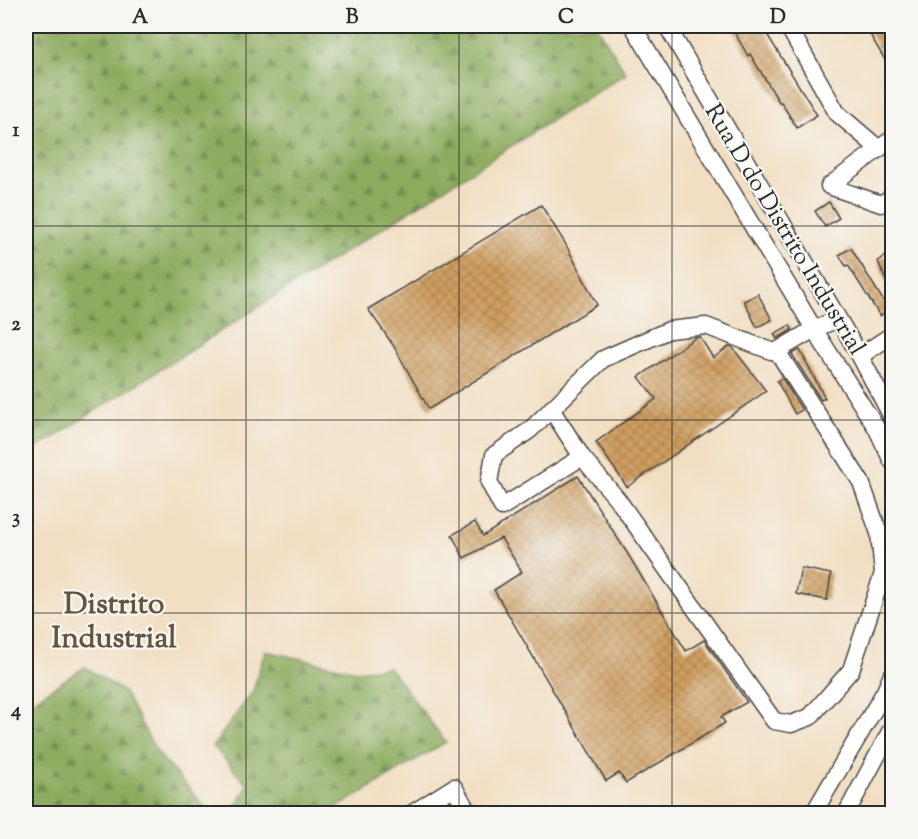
<svg xmlns="http://www.w3.org/2000/svg" width="918" height="839" viewBox="0 0 918 839" font-family="'Sorts Mill Goudy',serif">
  <style>
    .forest { fill: url(#forest-firs); stroke: #5c6c45; stroke-width: 1.5 }
    .building { fill: url(#building-cross-hatch) }
    .lines { fill: none; stroke-linecap: round; stroke-linejoin: round }
    .minor-casing { stroke: #494642; stroke-width: 19 }
    .minor { stroke: #fff; stroke-width: 16 }
    .grid { fill: none; stroke: #2b2b2b; stroke-width: 1.5; stroke-opacity: 0.55 }
    .labels { text-anchor: middle; dominant-baseline: central; stroke-width: 4.5; stroke-linejoin: round; paint-order: stroke }
    .street-label { font-size: 24px; fill: #2b2b2b; stroke: #f6f6f2 }
    .district-label { font-size: 30px; font-weight: bold; fill: #65543e; stroke: #f6f6f2 }
    .neatline { fill: none; stroke: #2b2b2b; stroke-width: 2 }
    .grid-label { font-size: 20px; text-anchor: middle; font-weight: bold; fill: #2b2b2b }
  </style>
  <defs>
    <pattern id="forest-firs" width="22" height="20" patternUnits="userSpaceOnUse" patternTransform="scale(1.5)"><rect width="22" height="20" fill="#8dac5f"/><path d="M5 1l3.5 6h-7zM16 11l3.5 6h-7z" fill="#738c4f"/></pattern>
    <pattern id="building-cross-hatch" width="8" height="8" patternUnits="userSpaceOnUse" patternTransform="scale(1.5)"><rect width="8" height="8" fill="#d09f60"/><path d="M0 0l8 8M0 8l8-8" fill="none" stroke="#a9824f"/></pattern>
  </defs>
  <rect width="100%" height="100%" fill="#f6f6f2"/>
  <filter id="ink" filterUnits="userSpaceOnUse"><feTurbulence type="fractalNoise" baseFrequency=".0167" numOctaves="2"/><feDisplacementMap in="SourceGraphic" scale="12" xChannelSelector="R" yChannelSelector="G"/><feConvolveMatrix kernelMatrix="1 2 1 2 8 2 1 2 1" color-interpolation-filters="sRGB"/></filter>
  <filter id="wash" filterUnits="userSpaceOnUse"><feTurbulence type="fractalNoise" baseFrequency=".008" numOctaves="4" result="noise"/><feDisplacementMap in="SourceGraphic" scale="24" xChannelSelector="R" yChannelSelector="G"/><feGaussianBlur stdDeviation="1.35" result="paint"/><feColorMatrix in="noise" values="0 0 0 0 0 0 0 0 0 0 0 0 0 0 0 0 0 1.4 0 .05"/><feComposite in="paint" operator="in"/></filter>
  <g filter="url(#wash)">
    <rect width="100%" height="100%" fill="#f2dfc3"/>
    <path class="forest" d="M 26,26 L 597,26 L 626,73 L 26,455 Z
      M 265,651 L 357,671 L 389,667 L 446,742 L 328,813 L 232,813 L 248,786 L 213,746 L 253,691 Z
      M 85,667 L 124,692 L 157,752 L 210,813 L 26,813 L 26,705 Z"/>
    <g id="blocks">
      <path class="building" d="M 731,26 L 762,26 L 817,115 L 797,128 L 781,102 L 779,102 L 750,54 L 748,56 Z
        M 865,26 L 892,26 L 892,72 Z
        M 829,202 L 839,218 L 825,227 L 815,211 Z
        M 541,205 L 565,243 L 597,305 L 429,409 L 393,345 L 368,309 Z
        M 851,248 L 889,310 L 880,316 L 848,265 L 846,266 L 839,255 Z
        M 892,252 L 892,296 L 878,261 Z
        M 758,294 L 772,320 L 757,327 L 744,301 Z
        M 790,325 L 792,330 L 777,339 L 774,334 Z
        M 700,337 L 713,358 L 730,346 L 733,348 L 766,391 L 627,487 L 596,442 L 656,399 L 639,377 L 695,338 Z
        M 800,350 L 825,398 L 821,400 L 792,354 Z
        M 782,378 L 802,410 L 795,414 L 777,381 Z
        M 578,476 L 629,556 L 686,651 L 704,640 L 747,702 L 721,717 L 725,723 L 626,783 L 619,773 L 606,781 L 494,590 L 522,572 L 501,538 L 464,558 L 452,535 L 475,522 L 483,536 Z
        M 801,568 L 831,574 L 827,600 L 796,594 Z"/>
    </g>
  </g>
  <g filter="url(#ink)">
    <use href="#blocks" fill-opacity="0" stroke="#494642" stroke-width="1.5"/>
    <g class="lines">
      <defs>
        <path id="minor" d="M 633,26 L 814,329 L 877,429 L 892,461
          M 667,26 L 860,356 L 892,417
          M 788,26 L 837,113 L 879,149
          M 829,186 L 892,139
          M 829,186 L 881,204 L 892,197
          M 860,356 L 892,335
          M 551,409 L 582,457 L 618,500 L 774,721 L 791,724 L 810,717 L 851,670 L 883,573 L 879,533 L 861,482 L 777,351
          M 582,457 L 502,507 L 489,482 L 494,455 L 530,430 L 603,359 L 669,330 L 706,326 L 771,351 L 777,351 L 814,329 L 838,319
          M 411,814 L 454,787 L 469,814
          M 813,814 L 885,691 L 892,675
          M 846,814 L 892,728"/>
      </defs>
      <use href="#minor" class="minor-casing"/>
      <use href="#minor" class="minor"/>
    </g>
  </g>
  <path class="grid" d="M 246,26 L 246,814M 459,26 L 459,814M 672,26 L 672,814M 26,226 L 892,226M 26,420 L 892,420M 26,613 L 892,613"/>
  <g class="labels">
    <g class="street-label">
      <text transform="translate(784 230) rotate(59)">Rua D do Distrito Industrial</text>
    </g>
    <g class="district-label">
      <text x="114" y="605">Distrito<tspan x="114" dy="34">Industrial</tspan></text>
    </g>
  </g>
  <rect width="918" height="839" fill="none" stroke="#f6f6f2" stroke-width="66"/>
  <rect x="33" y="33" width="852" height="773" class="neatline"/>
  <g class="grid-label">
    <text x="140" y="23">A</text>
    <text x="352" y="23">B</text>
    <text x="566" y="23">C</text>
    <text x="778" y="23">D</text>
    <text x="16" y="136">1</text>
    <text x="16" y="330">2</text>
    <text x="16" y="523">3</text>
    <text x="16" y="716">4</text>
  </g>
</svg>
